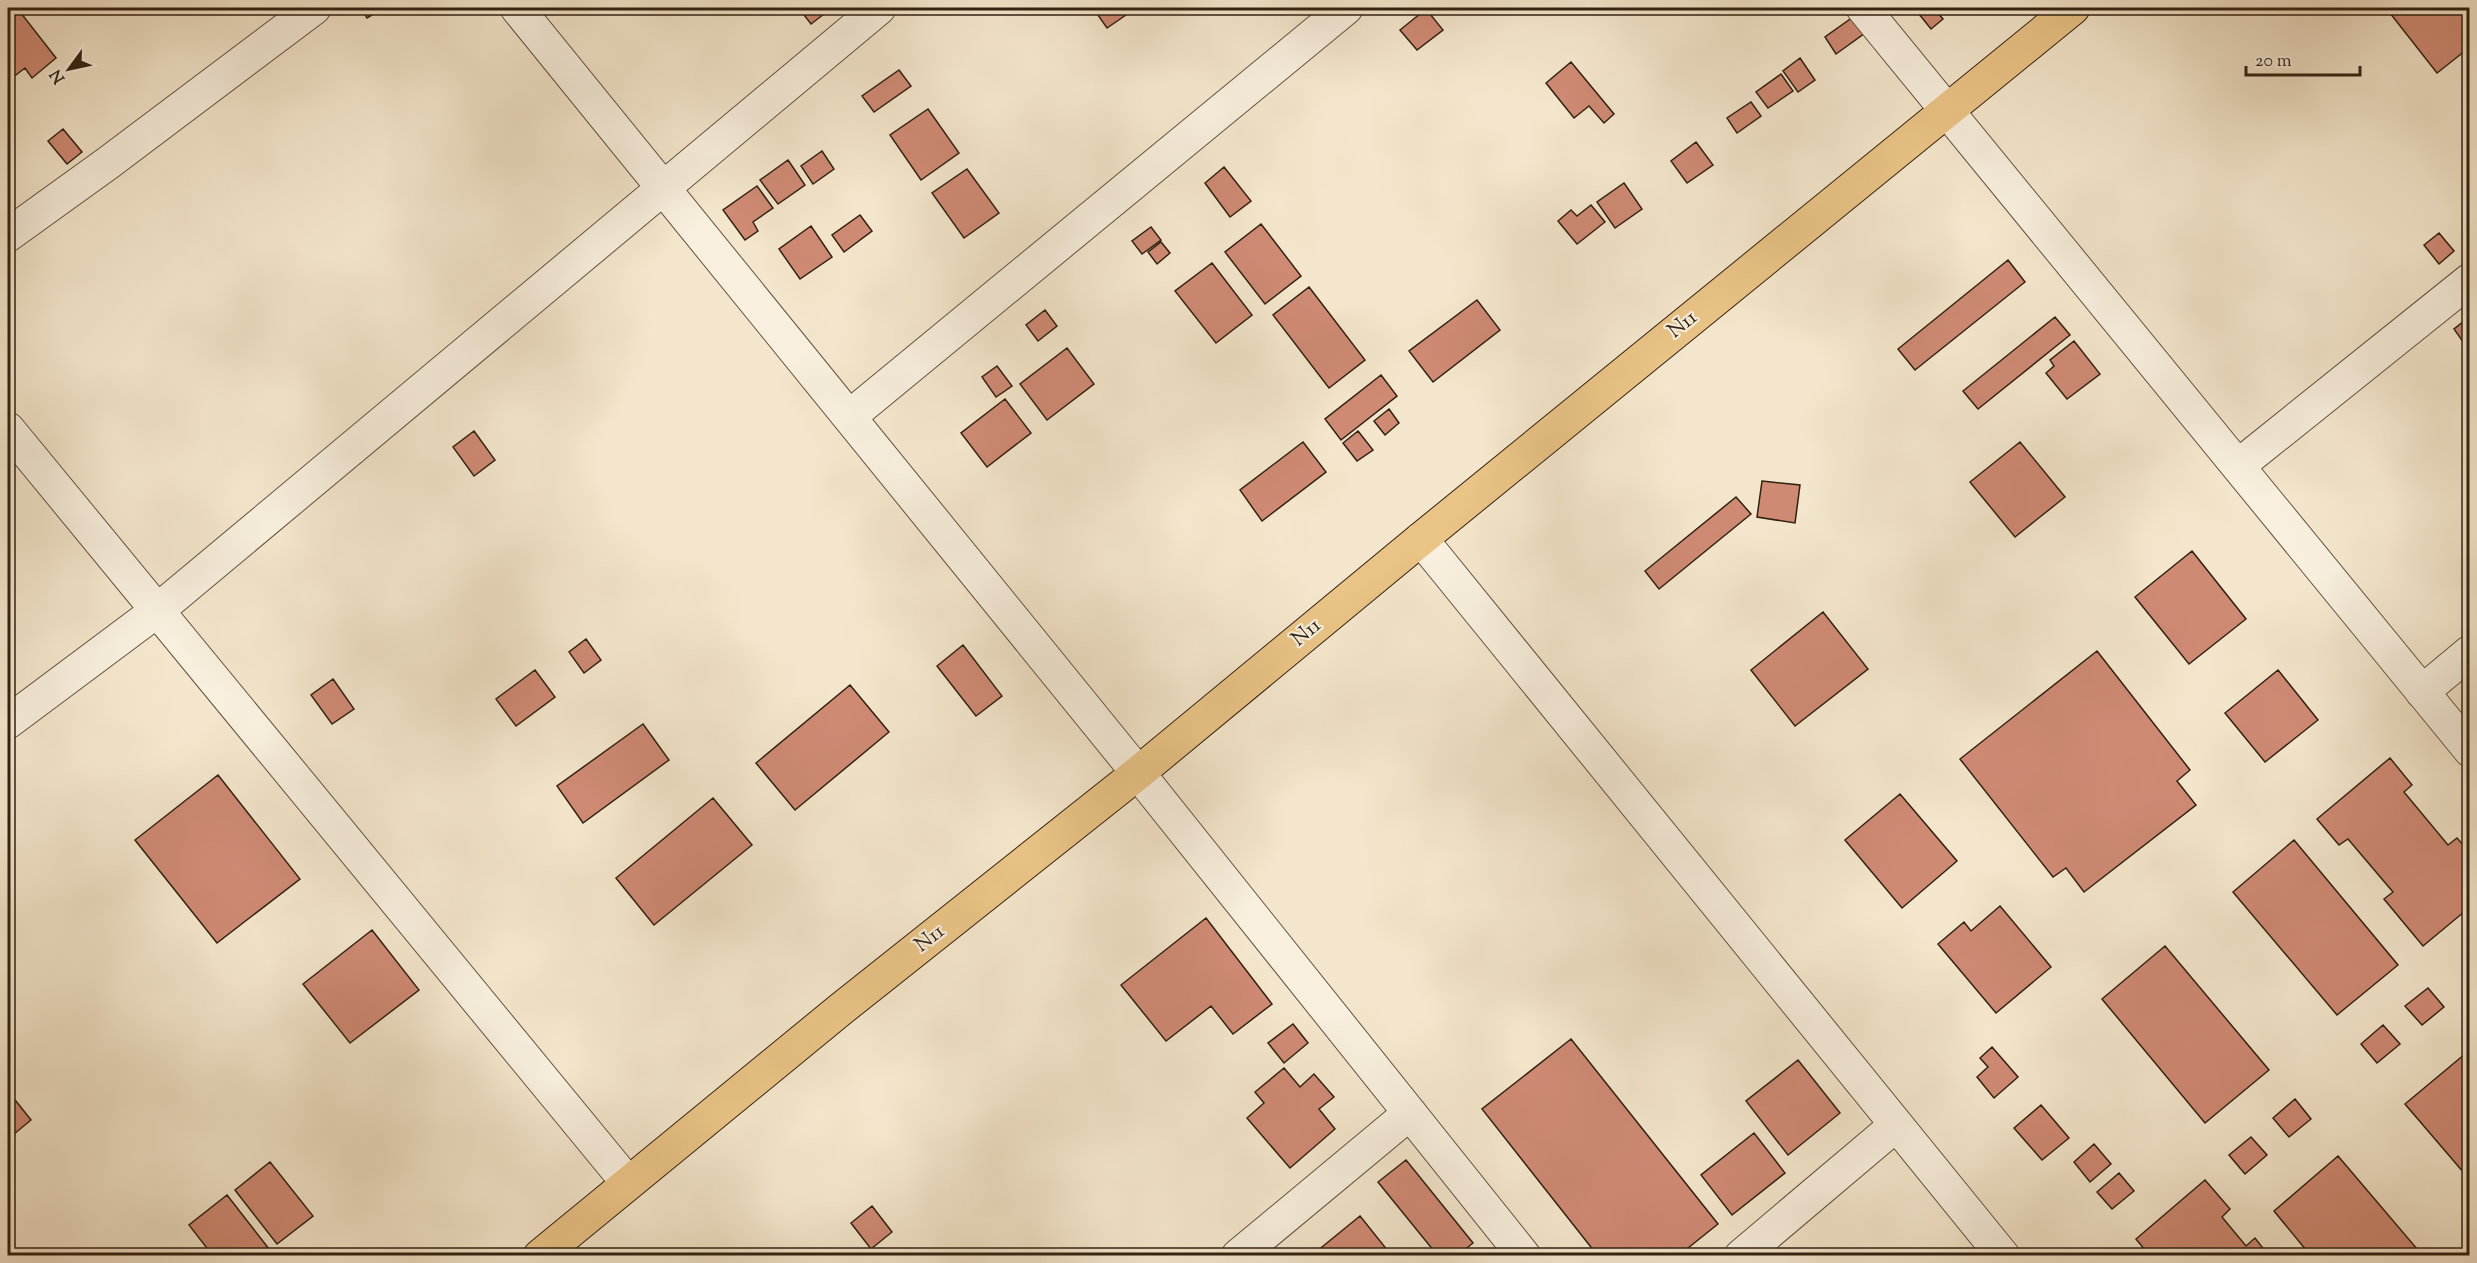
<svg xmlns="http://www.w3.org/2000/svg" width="2477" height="1263" viewBox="0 0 2477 1263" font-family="'Sorts Mill Goudy',serif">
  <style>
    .building { fill: #cf8a74; stroke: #312111; stroke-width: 1.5 }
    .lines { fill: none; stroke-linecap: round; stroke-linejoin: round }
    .street-casing { stroke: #625240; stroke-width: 35 }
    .primary-casing { stroke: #312111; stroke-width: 35 }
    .street { stroke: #f8efde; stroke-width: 33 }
    .primary { stroke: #eac386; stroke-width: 33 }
    .labels { text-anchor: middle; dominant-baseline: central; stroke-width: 4.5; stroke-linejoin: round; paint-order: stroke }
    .street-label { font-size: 21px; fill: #312111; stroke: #f8efde }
  </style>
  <rect width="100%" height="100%" fill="#f4e6cc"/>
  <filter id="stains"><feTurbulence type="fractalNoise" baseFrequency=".00333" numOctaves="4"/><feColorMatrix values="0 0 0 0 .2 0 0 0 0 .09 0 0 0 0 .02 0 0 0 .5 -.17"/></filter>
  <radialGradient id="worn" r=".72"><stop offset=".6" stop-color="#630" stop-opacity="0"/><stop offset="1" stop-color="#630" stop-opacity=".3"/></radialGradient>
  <path class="building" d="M 8,8 L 17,8 L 56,58 L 32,78 L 25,68 L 8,81 Z
    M 361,8 L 384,8 L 367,18 Z
    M 807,8 L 819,8 L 824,14 L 811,24 L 801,11 Z
    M 1093,8 L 1136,8 L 1107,28 Z
    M 1918,8 L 1934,8 L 1943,19 L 1931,29 L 1915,9 Z
    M 2386,8 L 2466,8 L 2470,12 L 2470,47 L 2437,73 Z
    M 1426,9 L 1443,30 L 1417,50 L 1400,30 Z
    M 1853,17 L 1865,33 L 1836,54 L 1825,37 Z
    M 1800,58 L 1815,80 L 1798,92 L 1783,71 Z
    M 1571,62 L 1614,114 L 1604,123 L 1589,106 L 1574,118 L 1546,83 Z
    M 899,70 L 911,86 L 874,112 L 862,96 Z
    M 1781,74 L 1793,91 L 1768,108 L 1756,92 Z
    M 1751,102 L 1761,116 L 1737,133 L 1727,118 Z
    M 928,109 L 959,153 L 921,180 L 890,135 Z
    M 63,129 L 82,152 L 67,164 L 48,141 Z
    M 1696,142 L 1713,165 L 1687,183 L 1671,161 Z
    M 822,151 L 834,169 L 813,184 L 801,166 Z
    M 788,160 L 805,185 L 778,204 L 760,180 Z
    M 1224,167 L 1251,201 L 1230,217 L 1205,183 Z
    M 967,169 L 999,213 L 964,238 L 932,193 Z
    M 1624,183 L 1642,209 L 1615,228 L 1597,202 Z
    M 757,186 L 773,208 L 753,222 L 758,231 L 745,240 L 723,210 Z
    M 1591,205 L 1605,222 L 1577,244 L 1558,221 L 1571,210 L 1577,216 Z
    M 860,215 L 872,231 L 844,252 L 832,235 Z
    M 1261,224 L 1301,276 L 1265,304 L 1225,252 Z
    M 811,226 L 832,257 L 800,279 L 779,249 Z
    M 1151,227 L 1161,240 L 1142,254 L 1132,241 Z
    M 2439,233 L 2454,251 L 2439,264 L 2424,245 Z
    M 1161,242 L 1170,253 L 1157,264 L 1148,252 Z
    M 2008,260 L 2025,282 L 1915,370 L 1898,349 Z
    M 1212,263 L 1252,315 L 1216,343 L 1175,291 Z
    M 1309,287 L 1365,360 L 1329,388 L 1273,315 Z
    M 1477,300 L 1500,330 L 1433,382 L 1409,351 Z
    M 1045,310 L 1057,326 L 1038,341 L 1026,325 Z
    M 2055,317 L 2070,335 L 1978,409 L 1963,391 Z
    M 2468,318 L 2470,344 L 2466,346 L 2454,329 Z
    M 2074,341 L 2100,374 L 2067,399 L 2046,373 L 2054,366 L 2050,360 Z
    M 1067,348 L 1094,384 L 1047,420 L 1020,384 Z
    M 997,366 L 1012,386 L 996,397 L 982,377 Z
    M 1381,375 L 1397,396 L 1341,440 L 1325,419 Z
    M 1005,399 L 1031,433 L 987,467 L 961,433 Z
    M 1389,409 L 1399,423 L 1385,435 L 1374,421 Z
    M 474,431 L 495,460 L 474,476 L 453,447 Z
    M 1358,431 L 1373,450 L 1357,461 L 1343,443 Z
    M 1303,442 L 1326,472 L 1262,521 L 1240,490 Z
    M 2020,442 L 2065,497 L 2015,537 L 1970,482 Z
    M 1762,481 L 1800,485 L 1795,523 L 1757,517 Z
    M 1736,497 L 1751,514 L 1659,589 L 1645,571 Z
    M 2192,551 L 2246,619 L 2189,664 L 2135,597 Z
    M 1823,612 L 1868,669 L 1795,726 L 1751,670 Z
    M 586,639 L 601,660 L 584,673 L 569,652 Z
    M 963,645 L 1002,696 L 976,716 L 937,666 Z
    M 2097,651 L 2190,770 L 2177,781 L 2196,805 L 2084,892 L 2066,868 L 2053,877 L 1960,759 Z
    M 535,670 L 555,697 L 516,726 L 496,699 Z
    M 2278,670 L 2318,720 L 2265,762 L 2225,713 Z
    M 333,679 L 354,709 L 332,724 L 311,695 Z
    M 850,685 L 889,732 L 795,810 L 756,763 Z
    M 643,724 L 669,760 L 583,823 L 557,786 Z
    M 2390,758 L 2412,785 L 2404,792 L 2448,845 L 2457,838 L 2470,853 L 2470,907 L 2423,946 L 2384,899 L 2393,892 L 2348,839 L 2339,845 L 2317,819 Z
    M 218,775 L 300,879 L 217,943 L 135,840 Z
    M 1900,794 L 1957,861 L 1902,908 L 1845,840 Z
    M 713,798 L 752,845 L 654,925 L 616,878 Z
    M 2294,840 L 2398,965 L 2337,1015 L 2233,892 Z
    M 2000,906 L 2051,967 L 1996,1013 L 1938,944 L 1964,922 L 1971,931 Z
    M 1206,918 L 1272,1004 L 1233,1034 L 1211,1006 L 1166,1041 L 1121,985 Z
    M 372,930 L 419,990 L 350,1043 L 303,984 Z
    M 2165,946 L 2269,1070 L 2205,1123 L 2102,999 Z
    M 2428,988 L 2444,1007 L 2422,1025 L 2405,1006 Z
    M 1293,1024 L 1308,1043 L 1284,1063 L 1268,1043 Z
    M 2383,1025 L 2400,1044 L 2377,1063 L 2361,1044 Z
    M 1571,1039 L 1718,1224 L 1678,1256 L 1598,1256 L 1482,1109 Z
    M 1992,1047 L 2018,1077 L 1994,1098 L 1977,1077 L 1988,1067 L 1980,1058 Z
    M 2465,1054 L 2470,1059 L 2470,1180 L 2405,1104 Z
    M 1798,1060 L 1840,1113 L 1788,1155 L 1746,1101 Z
    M 1284,1068 L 1300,1087 L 1314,1074 L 1334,1097 L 1319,1109 L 1335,1129 L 1290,1168 L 1247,1118 L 1264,1103 L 1255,1092 Z
    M 8,1091 L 31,1120 L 8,1139 Z
    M 2295,1099 L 2311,1119 L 2289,1137 L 2273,1118 Z
    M 2041,1105 L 2069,1138 L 2042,1160 L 2014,1128 Z
    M 1754,1133 L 1785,1173 L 1732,1215 L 1701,1175 Z
    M 2251,1137 L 2267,1155 L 2245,1174 L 2229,1155 Z
    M 2094,1144 L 2111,1164 L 2090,1182 L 2074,1162 Z
    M 2338,1156 L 2423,1256 L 2311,1256 L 2274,1211 Z
    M 1406,1160 L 1473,1243 L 1457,1256 L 1438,1256 L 1378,1182 Z
    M 270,1162 L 313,1216 L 277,1244 L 235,1190 Z
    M 2119,1173 L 2134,1191 L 2112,1209 L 2097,1192 Z
    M 2205,1180 L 2230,1209 L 2222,1217 L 2246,1246 L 2255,1238 L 2269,1256 L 2150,1256 L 2136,1239 Z
    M 227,1195 L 269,1249 L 261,1256 L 213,1256 L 189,1225 Z
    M 872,1206 L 892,1232 L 871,1249 L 851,1223 Z
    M 1360,1216 L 1392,1256 L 1311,1256 Z"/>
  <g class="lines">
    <defs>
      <path id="street" d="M 517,8 L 1138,773 L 1524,1256
        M 1863,8 L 2470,750
        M 8,235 L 108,163 L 314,8
        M 849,417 L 1346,8
        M 8,429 L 628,1183
        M 2238,466 L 2470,280
        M 1421,539 L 2003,1256
        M 2422,692 L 2470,652
        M 8,722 L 158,610 L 879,8
        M 1238,1256 L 1410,1113
        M 1741,1256 L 1896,1125"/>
      <path id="primary" d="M 540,1256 L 841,1009 L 1138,773 L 1421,539 L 2073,8"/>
    </defs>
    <use href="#street" class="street-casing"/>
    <use href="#primary" class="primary-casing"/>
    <use href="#street" class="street"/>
    <use href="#primary" class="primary"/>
  </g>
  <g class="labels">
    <g class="street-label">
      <text transform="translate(1683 325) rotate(-39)">N11</text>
      <text transform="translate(1307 633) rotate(-40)">N11</text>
      <text transform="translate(930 939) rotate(-38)">N11</text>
    </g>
  </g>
  <rect width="2477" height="1263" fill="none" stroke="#f4e6cc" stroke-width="30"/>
  <rect x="9" y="9" width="2459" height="1245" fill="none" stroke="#312111" stroke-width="3"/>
  <rect x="15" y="15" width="2447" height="1233" fill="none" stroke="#312111" stroke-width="1.5"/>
  <g transform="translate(69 69) rotate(237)" stroke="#f8efde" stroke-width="4.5" paint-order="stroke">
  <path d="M0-4.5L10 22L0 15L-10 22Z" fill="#312111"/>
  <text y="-9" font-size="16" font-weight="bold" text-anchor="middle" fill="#312111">N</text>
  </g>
  <path d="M2246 66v9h114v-9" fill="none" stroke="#312111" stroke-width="3"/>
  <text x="2255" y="66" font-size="18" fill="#312111" stroke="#f8efde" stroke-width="4.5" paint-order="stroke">20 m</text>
  <rect width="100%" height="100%" filter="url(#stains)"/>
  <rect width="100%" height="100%" fill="url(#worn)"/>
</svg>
